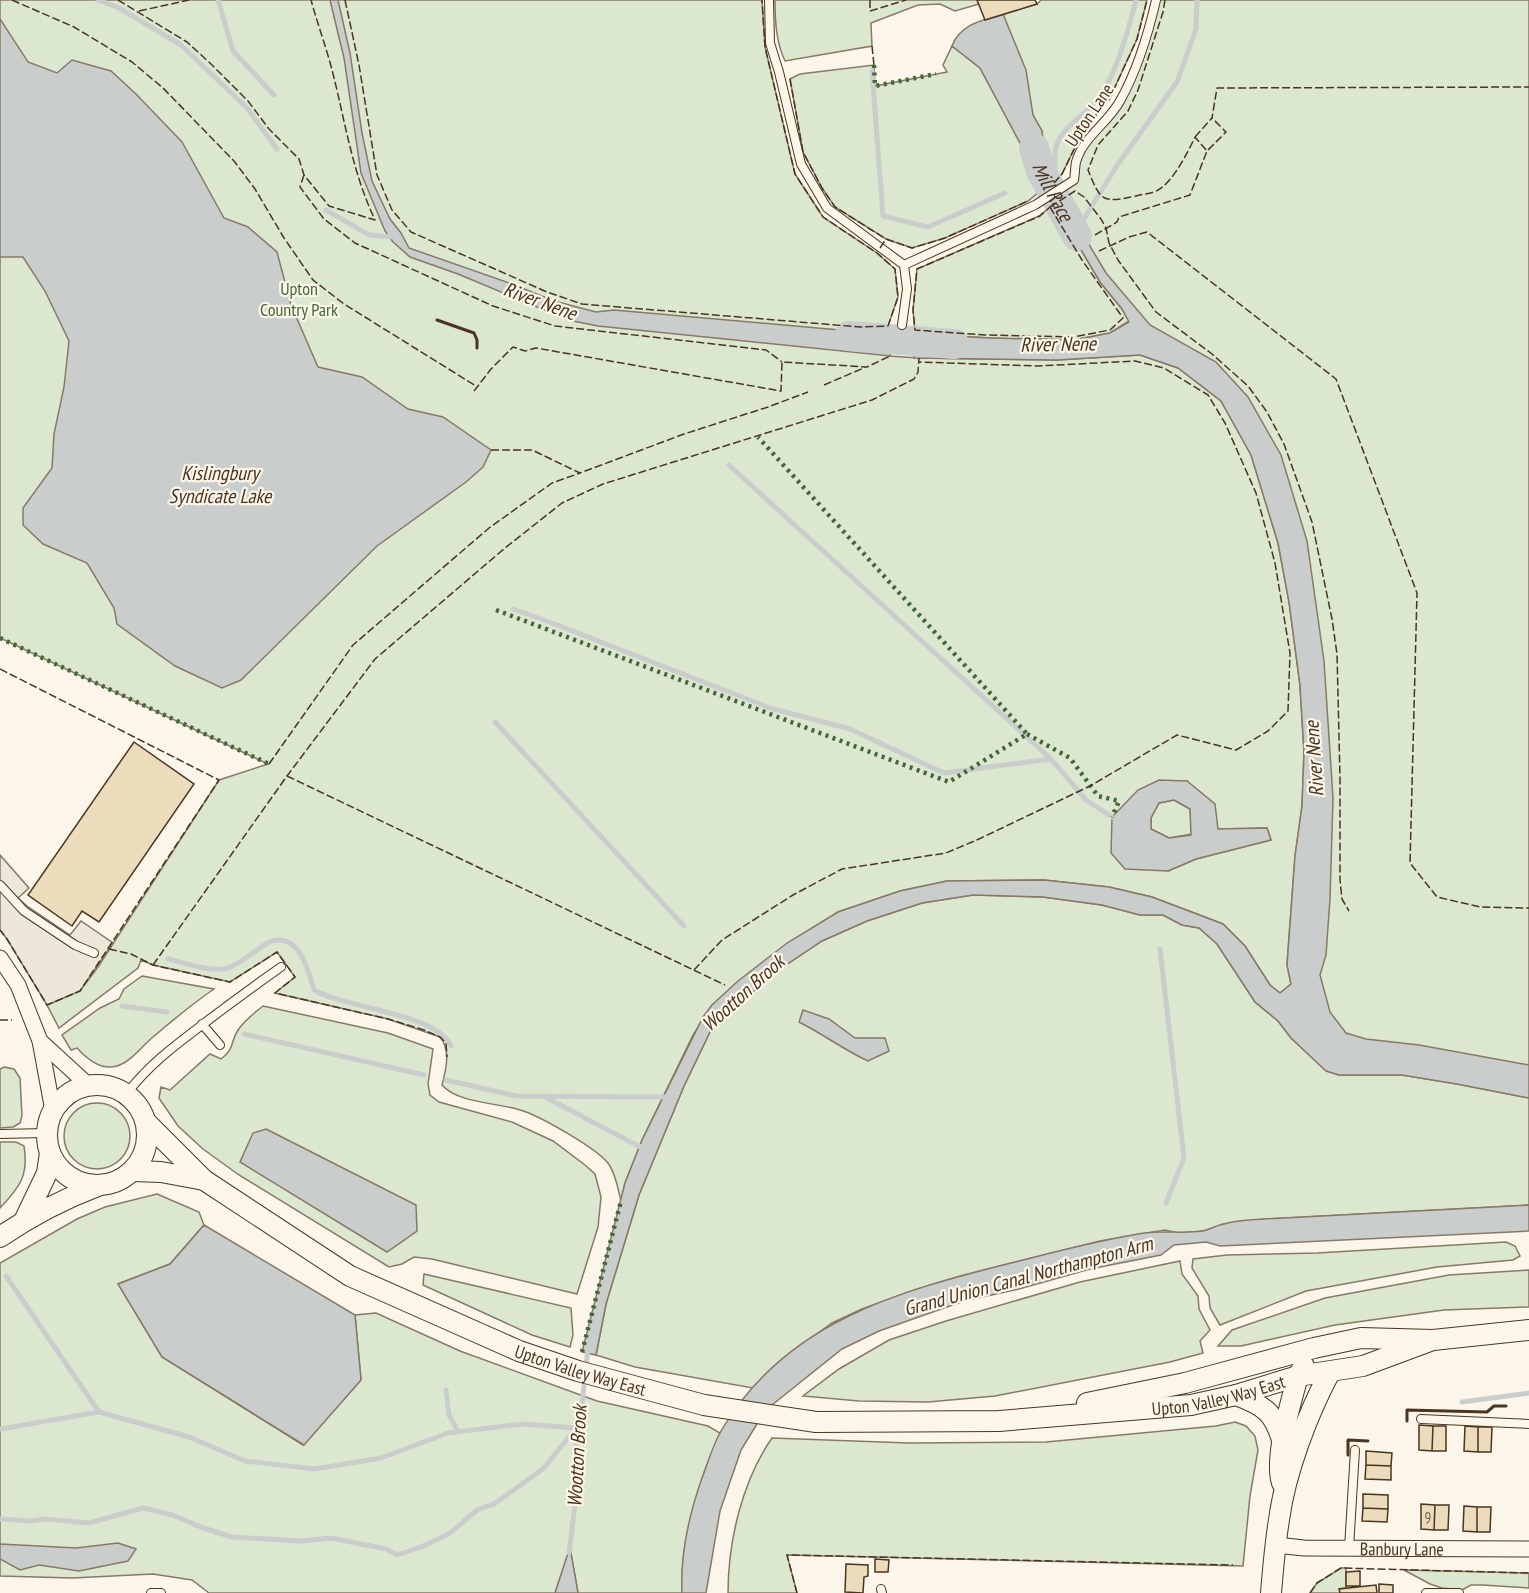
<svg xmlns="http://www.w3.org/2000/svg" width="1529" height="1593" viewBox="0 0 1529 1593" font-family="'PT Sans Narrow',sans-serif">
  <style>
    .green { fill: #dce7d0; stroke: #887966; stroke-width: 1.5; fill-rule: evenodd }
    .parking { fill: #ede7d9; stroke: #887966; stroke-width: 1.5 }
    .water { fill: #c9cecd; stroke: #887966; stroke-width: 1.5; fill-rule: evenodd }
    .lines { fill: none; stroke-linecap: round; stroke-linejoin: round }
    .stream { stroke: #c9cecd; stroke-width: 5 }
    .river { stroke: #c9cecd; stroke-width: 30 }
    .building { fill: #ecdcbc; stroke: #4a3520; stroke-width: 1.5 }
    .service-casing { stroke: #4a3520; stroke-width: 10 }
    .minor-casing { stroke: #4a3520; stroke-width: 17 }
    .tertiary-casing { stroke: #4a3520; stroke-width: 22 }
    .service { stroke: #fbf6e9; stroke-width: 8 }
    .minor { stroke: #fbf6e9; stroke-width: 15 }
    .tertiary { stroke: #fbf6e9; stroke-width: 20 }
    .hedge { stroke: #436837; stroke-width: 4.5; stroke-dasharray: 3 4.5; stroke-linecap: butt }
    .fence { stroke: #4a3520; stroke-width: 1.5; stroke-dasharray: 8 3; stroke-linecap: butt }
    .wall { stroke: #4a3520; stroke-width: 3 }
    .labels { text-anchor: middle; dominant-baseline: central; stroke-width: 4.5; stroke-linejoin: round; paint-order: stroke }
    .number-label { font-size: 15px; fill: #725f47 }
    .street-label { font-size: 18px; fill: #4a3520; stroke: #fbf6e9 }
    .park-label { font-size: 18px; fill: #436837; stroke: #fbf6e9 }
    .water-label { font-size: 20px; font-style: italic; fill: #4a3520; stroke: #fbf6e9 }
  </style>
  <rect width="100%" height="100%" fill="#fbf6e9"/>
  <path class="green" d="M 0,0 L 762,0 L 765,47 L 795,174 L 823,217 L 877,253 L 895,269 L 898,297 L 888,326 L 890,356 L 919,358 L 1057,360 L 1140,355 L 1178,368 L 1221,401 L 1251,455 L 1278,543 L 1289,602 L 1300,686 L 1304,752 L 1302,806 L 1295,856 L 1287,965 L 1291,984 L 1280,993 L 1270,985 L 1245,946 L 1223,924 L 1152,897 L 1109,887 L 1044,880 L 947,881 L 900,891 L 838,912 L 712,1005 L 693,1035 L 642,1140 L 625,1183 L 621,1201 C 618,1189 616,1176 610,1166 C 601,1150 538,1115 520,1110 C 499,1103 457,1103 442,1085 C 446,1070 451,1050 440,1037 L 388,1019 L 275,993 L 295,977 L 277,952 L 230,982 L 153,965 L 141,960 L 138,968 L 59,1028 L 47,1005 L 80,991 L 98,967 L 219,780 L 268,764 L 0,638 ZM 1187,781 L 1218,829 L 1267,828 L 1271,840 L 1196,859 L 1168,871 L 1112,817 Z
    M 775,0 L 977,0 L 979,4 L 955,11 L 940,4 L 918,5 L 871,23 L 872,46 L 785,61 C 776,42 775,21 775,0 Z
    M 1041,0 L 1147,0 L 1137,39 L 1109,100 L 1084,129 L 1062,174 L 1054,183 L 1045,160 L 1042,131 L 1033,115 L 1003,14 L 1037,4 Z
    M 1156,0 L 1529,0 L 1529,1080 L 1337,1044 L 1307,1022 L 1317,804 L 1289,531 L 1216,376 L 1147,331 L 1101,278 L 1053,193 L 1074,180 L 1076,161 L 1119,103 Z
    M 952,46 L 980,68 L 1044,188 L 1028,201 L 945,238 L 912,248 L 886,239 L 835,207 L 822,188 L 803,152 L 790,79 L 800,74 L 874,65 L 875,86 L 947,72 L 943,65 Z
    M 1054,204 L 1100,282 L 1122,309 L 1129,321 L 1110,333 L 1074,340 L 990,338 L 915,334 L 913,310 L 917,269 L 1039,216 Z
    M 1174,800 L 1190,809 L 1192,834 L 1169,838 L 1151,829 L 1151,818 L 1159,803 Z
    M 973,895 L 1043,897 L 1102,905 L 1140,915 L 1163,915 L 1182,925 L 1199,928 L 1217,944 L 1255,1002 L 1278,1021 L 1291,1038 L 1327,1071 L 1339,1075 L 1402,1075 L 1457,1084 L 1529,1098 L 1529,1205 L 1264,1219 L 1223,1224 L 1205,1231 L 1178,1233 L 1165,1230 L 1100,1241 L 960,1276 L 914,1290 L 862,1309 L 832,1323 L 780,1361 L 753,1388 L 635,1367 L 596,1355 L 606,1304 L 639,1195 L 684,1086 L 710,1032 L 771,975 L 822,941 L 867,921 L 922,903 Z
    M 142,976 L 214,989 C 192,1004 173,1020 153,1037 C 141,1047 131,1062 117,1066 C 101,1071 87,1059 77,1048 L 71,1050 L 62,1035 L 100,1008 L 119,999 L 124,989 Z
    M 263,1006 L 388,1033 L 433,1049 L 428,1084 L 430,1095 L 439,1102 L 512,1122 L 553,1141 L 585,1165 L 595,1174 L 601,1197 L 598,1227 L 577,1294 L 432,1259 L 414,1257 L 402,1264 L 389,1267 L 239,1175 L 203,1149 L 178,1126 L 159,1098 L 161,1087 L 170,1090 L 210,1054 L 221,1059 C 235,1049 230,1042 238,1030 C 245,1020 254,1013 263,1006 Z
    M 4,1067 L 14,1069 L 20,1078 L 22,1116 L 20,1123 L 13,1127 L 0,1128 L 0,1069 Z
    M64 1136a33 33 0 1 1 66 0a33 33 0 1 1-66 0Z
    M 0,1142 L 16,1142 L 24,1146 C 29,1176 19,1188 0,1208 Z
    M 157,1194 L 199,1212 L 204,1225 L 170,1264 L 118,1284 L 162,1357 L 303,1445 L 361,1380 L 355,1315 L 376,1313 L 460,1351 L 597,1401 L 708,1426 L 720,1433 C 699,1485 680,1536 682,1593 L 578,1593 L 570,1549 L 555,1593 L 209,1593 L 192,1580 L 153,1574 L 72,1578 L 0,1576 L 0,1263 L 77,1219 L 105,1207 Z
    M 1506,1242 L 1515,1246 L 1520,1256 L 1513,1260 L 1437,1267 L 1306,1291 L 1220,1325 L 1210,1308 L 1209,1296 L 1192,1268 L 1193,1259 L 1227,1255 L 1317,1253 Z
    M 1180,1261 L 1182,1274 L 1198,1296 L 1199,1309 L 1210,1330 L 1200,1341 L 1203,1353 L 1170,1362 L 995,1396 L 928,1402 L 859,1401 L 803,1396 L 839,1369 L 889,1340 L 946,1321 L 1080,1282 Z
    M 1529,1270 L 1529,1307 L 1444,1310 L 1335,1325 L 1241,1346 L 1218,1346 L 1232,1330 L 1325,1298 L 1449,1275 Z
    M 424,1274 L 571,1308 L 573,1335 L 570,1347 L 532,1335 L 423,1285 Z
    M 1235,1422 L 1246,1426 L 1255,1436 L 1258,1450 L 1250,1496 L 1243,1566 L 787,1555 L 797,1593 L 728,1593 C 728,1542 742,1481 772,1438 L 909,1443 L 1046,1442 L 1216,1426 Z
    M 1341,1568 L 1346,1568 L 1346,1588 L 1340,1589 L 1340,1593 L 1310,1593 L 1317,1583 Z
    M 1404,1570 L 1529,1573 L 1529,1588 L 1483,1585 L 1471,1585 L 1462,1590 L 1442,1588 L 1430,1584 Z"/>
  <path class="parking" d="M 0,855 L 29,888 L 18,898 L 27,906 L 70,935 L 81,921 L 113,943 L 80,991 L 47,1005 L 7,939 L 0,930 Z"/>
  <path class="water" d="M 330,0 L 338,0 L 350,53 L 362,133 L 372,181 L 390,219 L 401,233 L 409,248 L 512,284 L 554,301 L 596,312 L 614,310 L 851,331 L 874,332 L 888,326 L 890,356 L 598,326 L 568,320 L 458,274 L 410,257 L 393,242 L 385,231 L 361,173 L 344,58 Z
    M 1003,14 L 1026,70 L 1033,115 L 1042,131 L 1045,160 L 1054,183 L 1044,188 L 980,68 L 952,46 C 960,24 983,20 1003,14 Z
    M 0,19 L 28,62 L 57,73 L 72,60 L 111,71 L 136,94 L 182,142 L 224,218 L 248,227 L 277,252 L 291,305 L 318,367 L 362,377 L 408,409 L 443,417 L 491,450 L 483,467 L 466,482 L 377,546 L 241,680 L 222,688 L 175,666 L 117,624 L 114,608 L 87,563 L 43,544 L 23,525 L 23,508 L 52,468 L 54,434 L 64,387 L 69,341 L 45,291 L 23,257 L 0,257 Z
    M 1062,199 L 1106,273 L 1150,325 L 1216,362 L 1248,397 L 1281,455 L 1307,541 L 1324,661 L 1333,798 L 1330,899 L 1326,955 L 1320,975 L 1330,1012 L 1346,1033 L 1366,1039 L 1419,1045 L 1529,1065 L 1529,1098 L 1457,1084 L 1402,1075 L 1339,1075 L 1326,1071 L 1291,1038 L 1278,1021 L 1255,1002 L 1217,944 L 1199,928 L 1182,925 L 1163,915 L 1140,915 L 1102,905 L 1043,897 L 973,895 L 922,903 L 867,921 L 822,941 L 771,975 L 710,1032 L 684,1086 L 639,1195 L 606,1304 L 596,1355 L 582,1352 L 625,1183 L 642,1140 L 703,1017 L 712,1005 L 738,981 L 787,943 L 838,912 L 900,891 L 947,881 L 1044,880 L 1109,887 L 1152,897 L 1223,924 L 1245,946 L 1270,985 L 1280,993 L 1291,984 L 1287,965 L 1295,856 L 1302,806 L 1304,752 L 1300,685 L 1289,602 L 1278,543 L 1251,455 L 1221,401 L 1178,368 L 1140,355 L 1057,360 L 914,358 L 915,334 L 990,338 L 1074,340 L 1110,333 L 1129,322 L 1122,309 L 1100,282 L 1054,204 Z
    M 1159,780 L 1187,781 L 1215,804 L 1218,829 L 1267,828 L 1271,840 L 1196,859 L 1168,871 L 1125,869 L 1111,853 L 1112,817 L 1138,790 ZM 1174,800 L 1190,809 L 1191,835 L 1169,838 L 1151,829 L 1151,818 L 1159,803 Z
    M 803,1010 L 829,1019 L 855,1038 L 885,1038 L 889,1051 L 868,1061 C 844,1050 823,1034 799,1022 Z
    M 266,1129 L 416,1205 L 417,1231 L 387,1252 L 240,1162 L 253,1133 Z
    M 1529,1205 L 1529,1231 L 1220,1246 L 1206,1242 L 1174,1245 L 1161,1255 L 1090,1269 L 1019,1289 L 964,1301 L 879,1331 L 842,1349 L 772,1405 L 760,1419 L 741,1450 L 720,1511 L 706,1593 L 682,1593 C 680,1554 689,1515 702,1478 C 708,1462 713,1445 721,1431 C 785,1322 896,1292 1011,1263 C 1055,1252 1099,1240 1144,1233 C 1163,1230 1182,1234 1202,1231 C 1210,1230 1216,1225 1224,1224 C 1237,1220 1251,1220 1264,1219 Z
    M 204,1225 L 355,1315 L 361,1380 L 304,1445 L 162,1357 L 118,1284 L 170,1264 Z
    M 118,1543 L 136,1549 L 128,1561 L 79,1571 L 39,1565 L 20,1570 L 0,1559 L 0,1544 L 76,1548 Z
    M 570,1547 L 578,1593 L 555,1593 L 556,1590 Z"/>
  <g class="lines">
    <path class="stream" d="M 98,0 L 119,8 L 181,45 L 247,108 L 277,149
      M 218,0 L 233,51 L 274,95
      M 872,71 L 883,216 L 928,227 L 1005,193
      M 1046,174 L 1055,166 C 1055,160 1054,153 1056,147 C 1061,126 1089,114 1101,95 C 1117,71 1129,28 1136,0
      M 326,210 L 369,235 L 394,237
      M 1075,233 L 1118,164 L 1177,82 L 1196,29 L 1197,0
      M 729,465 L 1051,759 L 1086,800 L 1112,817
      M 513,609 L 552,623 L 770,708 L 850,729 L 944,773 L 1051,759
      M 495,722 L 684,926
      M 1160,949 L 1184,1158 L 1166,1203
      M 168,959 C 185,963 206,971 224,969 C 235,967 244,959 253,953 C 260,948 269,940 278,940 C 301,939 309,973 314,990 C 347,1009 436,1013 451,1046
      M 122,1006 L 167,1012
      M 244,1034 L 424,1075
      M 446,1080 L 516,1096 L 668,1097
      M 545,1097 L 644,1149
      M 6,1276 L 99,1412 L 189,1437 L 245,1461 L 315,1469 L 381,1458 L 448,1433 L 523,1424 L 576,1428
      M 586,1368 L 588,1347
      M 446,1390 L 449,1415 L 458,1432
      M 1462,1402 L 1529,1393
      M 0,1429 L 99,1412
      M 0,1519 L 32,1521 L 44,1519 L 89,1523 L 143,1508 L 173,1515 L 203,1528 L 232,1537 L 301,1541 L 331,1538 L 386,1549 L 397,1555 L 421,1547 L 449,1534 L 477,1510 L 494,1504 L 543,1469 L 576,1428
      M 569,1553 L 575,1505 L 576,1428 L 582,1405 L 585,1377"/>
    <g class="river">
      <path id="s1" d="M 1034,148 L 1041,171 L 1077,236"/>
      <path d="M 849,336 L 954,344"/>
    </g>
  </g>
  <path class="building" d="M 977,0 L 1035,0 L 1037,4 L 985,20 Z
    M 134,742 L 194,784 L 99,922 L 82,911 L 72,926 L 28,895 Z
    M 1419,1425 L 1433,1426 L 1432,1451 L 1419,1450 Z
    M 1433,1426 L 1446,1426 L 1446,1451 L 1432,1451 Z
    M 1465,1426 L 1478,1427 L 1478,1452 L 1464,1451 Z
    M 1478,1427 L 1492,1427 L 1491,1452 L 1478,1452 Z
    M 1366,1451 L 1392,1453 L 1391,1466 L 1366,1465 Z
    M 1366,1465 L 1391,1466 L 1391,1480 L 1365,1479 Z
    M 1363,1494 L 1388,1495 L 1388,1509 L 1363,1508 Z
    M 1421,1504 L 1435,1505 L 1434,1530 L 1421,1529 Z
    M 1435,1505 L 1449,1505 L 1448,1530 L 1434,1530 Z
    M 1464,1506 L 1477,1507 L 1477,1532 L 1463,1531 Z
    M 1477,1507 L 1491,1507 L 1490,1532 L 1477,1532 Z
    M 1363,1508 L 1388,1509 L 1387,1522 L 1362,1521 Z
    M 875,1559 L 889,1560 L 888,1572 L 875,1572 Z
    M 846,1564 L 868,1565 L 868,1576 L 864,1577 L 863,1593 L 845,1592 Z
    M 1360,1571 L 1360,1586 L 1346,1586 L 1346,1572 Z
    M 1379,1584 L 1393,1585 L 1393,1593 L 1379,1593 Z
    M 1376,1585 L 1377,1593 L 1340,1593 L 1339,1589 Z"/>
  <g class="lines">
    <defs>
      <path id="service" d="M 769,0 L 770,43 L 779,72 L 801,164 L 827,208 L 904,265
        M 902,325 L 907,289 L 904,265 L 1035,205 L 1074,180 C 1075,174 1075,167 1076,162 C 1083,137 1108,123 1120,101 C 1138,69 1148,35 1156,0
        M 0,885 L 24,911 L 75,945 L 94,953
        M 202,1024 L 220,1045
        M 127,1093 C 150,1064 173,1047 202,1025 C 228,1005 254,986 281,967
        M 0,1134 L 46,1133
        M 1421,1419 L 1529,1424
        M 1349,1548 L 1355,1450
        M 881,1589 L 882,1593
        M 151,1593 L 161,1593
        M 1426,1593 L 1459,1593"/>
      <g id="minor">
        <path d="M 0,958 L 18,985 L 40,1041 L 53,1111"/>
        <path d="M 40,1041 L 87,1084"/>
        <path id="s2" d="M 1276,1545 L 1304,1548 L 1529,1549"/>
      </g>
      <g id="tertiary">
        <circle cx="97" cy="1135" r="50"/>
        <path id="s3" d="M 146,1122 L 204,1180 L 350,1276 L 519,1351 L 578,1371 L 704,1405 L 816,1422 L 999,1421 L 1191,1405 L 1236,1395 L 1298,1376 L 1363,1366 L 1433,1340"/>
        <path d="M 133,1171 L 161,1172 L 204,1180"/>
        <path d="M 24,1221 L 47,1173 L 50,1153"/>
        <path d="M 0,1237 C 31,1216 63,1199 98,1186"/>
        <path d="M 1236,1395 C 1265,1406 1274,1412 1283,1443"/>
        <path d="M 1087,1403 L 1185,1383 L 1314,1348 L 1361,1338 L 1433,1340 L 1529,1330"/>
        <path d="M 1282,1483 C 1274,1458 1291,1402 1298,1376 L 1304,1366"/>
        <path d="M 1271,1593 C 1273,1569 1275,1544 1279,1520 C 1285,1473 1308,1413 1330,1372"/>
      </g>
    </defs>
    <use href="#service" class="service-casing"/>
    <use href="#minor" class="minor-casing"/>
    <use href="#tertiary" class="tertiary-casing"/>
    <use href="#service" class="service"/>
    <use href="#minor" class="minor"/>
    <use href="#tertiary" class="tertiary"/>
    <path class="hedge" d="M 874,65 L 875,86 L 936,74
      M 496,610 L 949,782 L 1027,734 L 758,437
      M 0,638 L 269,764
      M 1027,734 L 1070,758 L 1098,796 L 1119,801 L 1112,817
      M 582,1352 L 621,1201"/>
    <path class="fence" d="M 12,0 L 74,27 L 132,62 L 163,88 L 234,161 L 255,189 L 284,238 L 313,280 L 344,304 L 476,386
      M 118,0 L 187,42 L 211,64 L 248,101 L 269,129 L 299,159 L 304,175 L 329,206 L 375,220 C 351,169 345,119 331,66 C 325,44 317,22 311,0
      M 345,0 L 359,65 L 377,175 L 392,210 L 411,232 L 547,292 L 582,304 L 860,327 L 888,326 L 898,297 L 895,269 L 877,253 L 823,217 L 795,174 L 765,47 L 762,0
      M 870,0 L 870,11 L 906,0
      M 1165,0 L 1163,12 L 1138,90 L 1128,111 L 1098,145 L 1088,170 C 1101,202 1102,203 1136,196 C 1142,194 1152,194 1158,190 C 1173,182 1188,152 1195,137 L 1207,151
      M 139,11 L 189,0
      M 872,46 L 874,65
      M 790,79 L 803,152 L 822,188 L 835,207 L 886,239
      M 1195,137 L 1212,118 L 1217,88 L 1529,87
      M 304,175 L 300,187 L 324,219 L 355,243 L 493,306 L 555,326 L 766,350 L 782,362
      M 1054,183 L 1062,174 L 1084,129 L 1109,100 L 1137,39 L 1147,0
      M 1050,207 L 1075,191 L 1084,197 L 1101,219 L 1106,228 L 1109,243 L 1118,260 L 1156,312 L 1212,354 L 1248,386 L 1267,412 L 1284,444 L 1312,522 L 1332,619 L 1337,654 L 1340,778 L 1340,880 L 1342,899 L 1349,911
      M 1050,207 L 1082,260 L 1123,318 L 1110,330 L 1073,337 L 985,335 L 915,330 L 913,310 L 917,269 L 1040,216 Z
      M 1095,235 L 1117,222 L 1119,217 L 1190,195 L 1207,151 L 1226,132 L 1212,118
      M 880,248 L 886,239 L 912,248 L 945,238 L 1028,201
      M 1099,251 L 1129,237 L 1147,232 L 1336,379 L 1417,593 L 1410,863 L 1437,897 L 1480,907 L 1529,908
      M 824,385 L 866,367
      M 474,391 L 491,369 L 513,347 L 525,351 L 536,348 L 781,391 L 782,362 L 867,367 L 890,356
      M 491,450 L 532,450 L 580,473 L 684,434 L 768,407 L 808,392
      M 0,669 L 219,780 L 80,991 L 47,1005 L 7,939 L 0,930
      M 269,764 L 353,645 L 489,528 L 552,483 L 580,473
      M 287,776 L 725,985
      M 109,949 L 131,954 L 153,965 L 230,982 L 277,952 L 295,977 L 275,993 L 388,1019 L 424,1030 L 440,1037 L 446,1043 L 447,1057
      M 153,965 L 287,776 L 375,659 L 505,548 L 562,503 L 603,484 L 872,400 L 914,379 L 918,372 L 919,358
      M 694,970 L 722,940 L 793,895 L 842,869 L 946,853 L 979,839 L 1090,786 L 1177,735 L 1236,750 L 1268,731 L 1288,711 L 1290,653 L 1275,563 L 1256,493 L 1225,423 L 1208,395 L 1164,368 L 1135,361 L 1038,366 L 919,362
      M 0,1020 L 12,1020
      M 797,1593 L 787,1555 L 1233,1565
      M 1310,1593 L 1317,1583 L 1341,1568 L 1529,1573"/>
    <path class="wall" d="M 437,320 L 474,333 L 477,340 L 477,348
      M 1407,1421 L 1407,1410 L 1487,1412 L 1494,1406 L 1506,1406
      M 1348,1455 L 1348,1440 L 1368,1441"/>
  </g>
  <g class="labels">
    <g class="number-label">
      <text x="1428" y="1517">9</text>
    </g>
    <g class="street-label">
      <text transform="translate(1089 115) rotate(-56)">Upton Lane</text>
      <text stroke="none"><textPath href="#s3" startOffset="506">Upton Valley Way East</textPath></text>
      <text stroke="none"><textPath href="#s3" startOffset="1152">Upton Valley Way East</textPath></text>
      <text stroke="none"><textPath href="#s2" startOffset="126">Banbury Lane</textPath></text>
    </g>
    <g class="park-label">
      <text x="299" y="288">Upton<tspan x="299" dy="21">Country Park</tspan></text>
    </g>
    <g class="water-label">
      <text stroke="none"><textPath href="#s1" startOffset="48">Mill Race</textPath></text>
      <text transform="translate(540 301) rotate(20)">River Nene</text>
      <text transform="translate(1058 344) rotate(-1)">River Nene</text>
      <text x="220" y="473">Kislingbury<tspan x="220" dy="23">Syndicate Lake</tspan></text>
      <text transform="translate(1314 759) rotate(-94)">River Nene</text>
      <text transform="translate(743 993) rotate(-42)">Wootton Brook</text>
      <text transform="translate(1028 1276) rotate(-15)">Grand Union Canal Northampton Arm</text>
      <text transform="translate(577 1456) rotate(-87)">Wootton Brook</text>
    </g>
  </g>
</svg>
